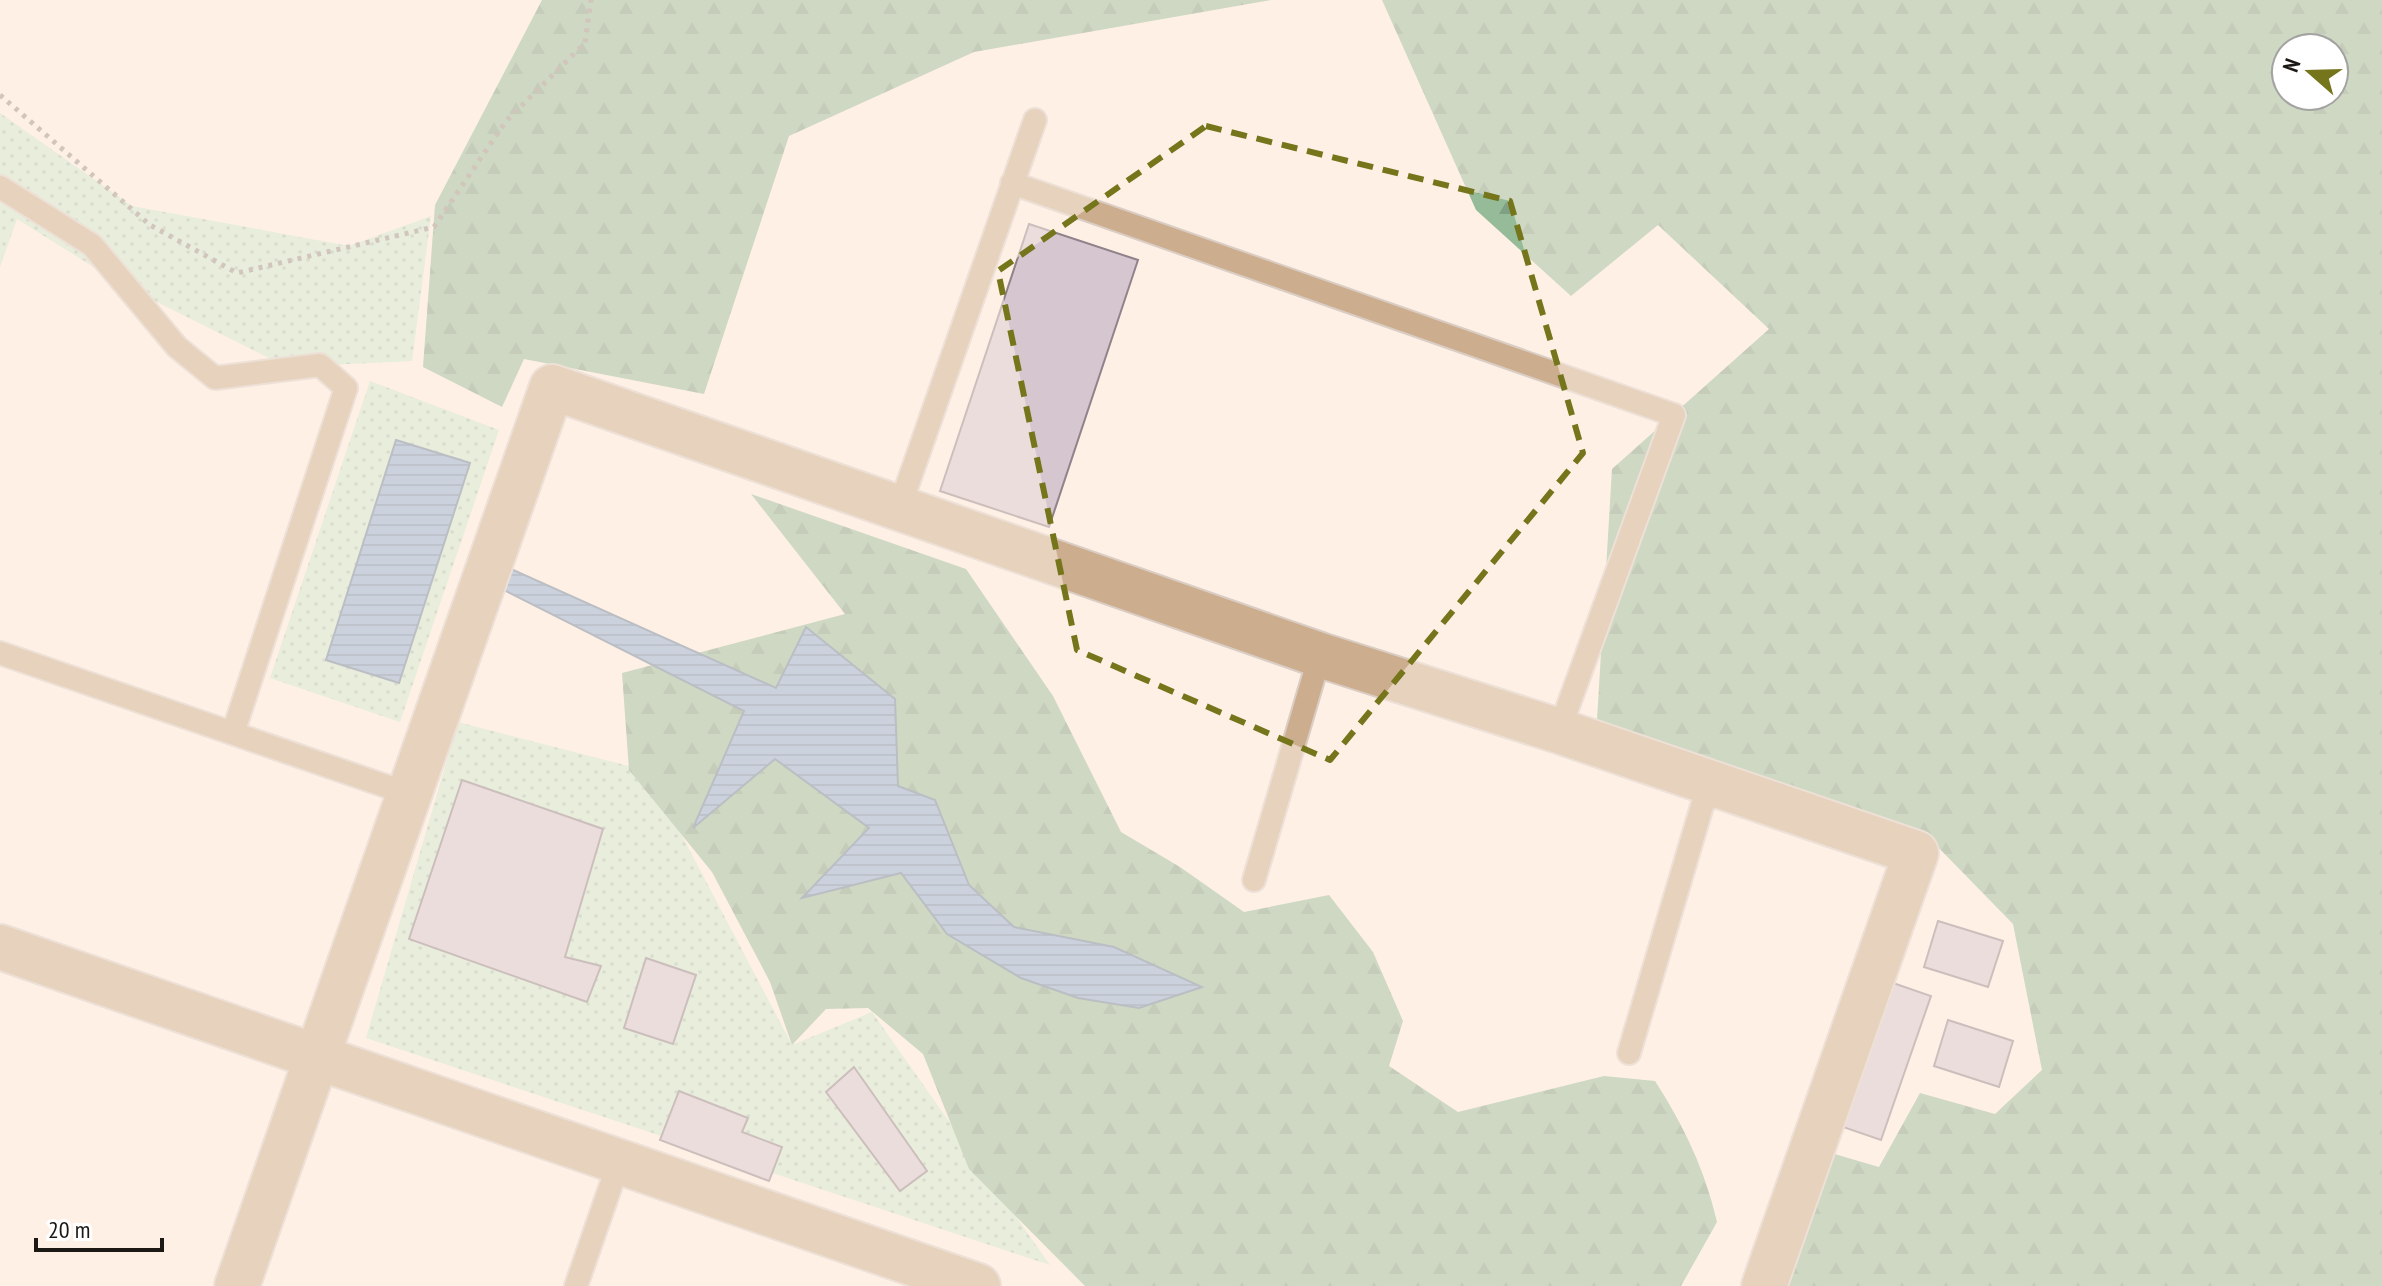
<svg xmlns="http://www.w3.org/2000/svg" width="2382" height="1286" viewBox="0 0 2382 1286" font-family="'PT Sans Narrow',sans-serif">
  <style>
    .green { fill: url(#green-dots) }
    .forest { fill: url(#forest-firs); fill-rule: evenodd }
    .water { fill: url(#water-rules); stroke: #6c819a; stroke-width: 2 }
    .building { fill: #d5c6cf; stroke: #90828a; stroke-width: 2 }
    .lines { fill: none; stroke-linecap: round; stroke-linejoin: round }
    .lane-casing { stroke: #dacdc4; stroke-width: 26 }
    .street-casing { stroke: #dacdc4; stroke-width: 48 }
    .path { stroke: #9b9189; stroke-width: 5; stroke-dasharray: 4 6; stroke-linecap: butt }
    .lane { stroke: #ccad8e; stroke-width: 22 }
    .street { stroke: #ccad8e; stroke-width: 44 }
    .marked { fill: none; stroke: #75751b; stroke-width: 6; stroke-dasharray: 16 10; stroke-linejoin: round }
  </style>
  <defs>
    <pattern id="green-dots" width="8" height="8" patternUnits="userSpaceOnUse" patternTransform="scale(2)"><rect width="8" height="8" fill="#cee8d0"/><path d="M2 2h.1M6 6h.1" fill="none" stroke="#b0c6b2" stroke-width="1.8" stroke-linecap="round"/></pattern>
    <pattern id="forest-firs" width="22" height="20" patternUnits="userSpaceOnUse" patternTransform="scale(2)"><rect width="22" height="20" fill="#95bb99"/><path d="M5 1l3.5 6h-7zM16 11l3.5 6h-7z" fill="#80a083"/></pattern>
    <pattern id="water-rules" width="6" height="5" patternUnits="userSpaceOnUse" patternTransform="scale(2)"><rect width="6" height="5" fill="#8eaed3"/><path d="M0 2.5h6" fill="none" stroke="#738daa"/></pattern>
  </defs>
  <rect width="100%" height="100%" fill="#fef0e5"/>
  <path class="green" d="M 0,113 L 132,206 L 349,246 L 431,216 L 412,361 L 287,367 L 119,283 L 17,219 L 0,267 Z
    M 370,381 L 499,430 L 400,722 L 270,678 Z
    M 458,722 L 648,771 L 792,1045 L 872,1012 L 1050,1265 L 366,1038 Z"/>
  <path class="forest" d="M 542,0 L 1271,0 L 974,52 L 789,136 L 704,394 L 524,359 L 502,407 L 423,367 L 435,205 Z
    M 1382,0 L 2382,0 L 2382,1286 L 1773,1286 L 1821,1150 L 1879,1167 L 1920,1093 L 1995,1114 L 2042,1070 L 2013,924 L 1933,842 L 1597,720 L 1612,469 L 1769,329 L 1658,225 L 1571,296 L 1476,210 ZM 2286,48 L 2334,48 L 2334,96 L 2286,96 Z
    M 751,494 L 966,569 L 1053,696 L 1121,832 L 1180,867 L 1244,912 L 1329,895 L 1373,952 L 1403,1021 L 1389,1066 L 1458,1112 L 1604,1076 L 1655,1081 C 1684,1126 1705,1170 1717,1222 L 1681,1286 L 1085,1286 L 969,1169 L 923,1054 L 868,1008 L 826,1009 L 792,1045 L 770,982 L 712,872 L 629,770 L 622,673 L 845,614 Z"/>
  <path class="water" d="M 396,440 L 470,463 L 399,683 L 326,660 Z
    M 491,560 L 776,688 L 806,627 L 895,699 L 898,786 L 935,800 L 969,885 L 1014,927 L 1114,947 L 1202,987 L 1139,1008 L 1078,998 L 1021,978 L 947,934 L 901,873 L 802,898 L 869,828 L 775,759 L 693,828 L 744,711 L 484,580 Z"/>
  <path class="building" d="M 1029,224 L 1138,260 L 1049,527 L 940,491 Z
    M 462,780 L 603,829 L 565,957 L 601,966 L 587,1002 L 409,939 Z
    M 1938,921 L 2003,941 L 1988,987 L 1924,967 Z
    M 646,958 L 696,975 L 673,1044 L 624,1028 Z
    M 1893,983 L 1931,996 L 1881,1140 L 1843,1127 Z
    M 1948,1020 L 2013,1041 L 1999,1087 L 1934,1066 Z
    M 854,1067 L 927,1171 L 900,1191 L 826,1092 Z
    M 679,1091 L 748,1118 L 742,1132 L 782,1147 L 769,1181 L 660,1140 Z"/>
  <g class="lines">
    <defs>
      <path id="lane" d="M 1012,183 L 1674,415 L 1559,731
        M 0,187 L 92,245 L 177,347 L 215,378 L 320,365 L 346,388 L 233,733
        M 900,506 L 1035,120
        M 0,653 L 409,794
        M 1254,880 L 1320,655
        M 1629,1053 L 1702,806 L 1716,785
        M 576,1286 L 619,1162"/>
      <path id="street" d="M 0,947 L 317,1057 L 237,1286
        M 978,1286 L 317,1057 L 552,387 L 1320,655 L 1559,731 L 1916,853 L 1764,1286"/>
    </defs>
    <use href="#lane" class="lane-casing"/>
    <use href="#street" class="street-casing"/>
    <path class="path" d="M 0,95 L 150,225 L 237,273 L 434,227 L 506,121 L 585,43 L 591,0"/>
    <use href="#lane" class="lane"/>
    <use href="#street" class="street"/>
  </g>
  <path d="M0 0H2382V1286H0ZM 1206,126 L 1510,201 L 1583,453 L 1330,760 L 1077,650 L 998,271 Z" fill="#fef0e5" fill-opacity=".55" fill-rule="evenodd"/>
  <path class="marked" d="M 1206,126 L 1510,201 L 1583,453 L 1330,760 L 1077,650 L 998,271 Z"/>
  <g transform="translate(2310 72) rotate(290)"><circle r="38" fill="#ffffff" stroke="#a4a3a1" stroke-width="2"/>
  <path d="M0-6L14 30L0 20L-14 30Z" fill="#75751b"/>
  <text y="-12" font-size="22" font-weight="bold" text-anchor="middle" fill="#1c1814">N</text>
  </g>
  <path d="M36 1238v12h126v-12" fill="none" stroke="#1c1814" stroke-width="4"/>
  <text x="48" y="1238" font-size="24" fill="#1c1814" stroke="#ffffff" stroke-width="6" paint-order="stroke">20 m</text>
</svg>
